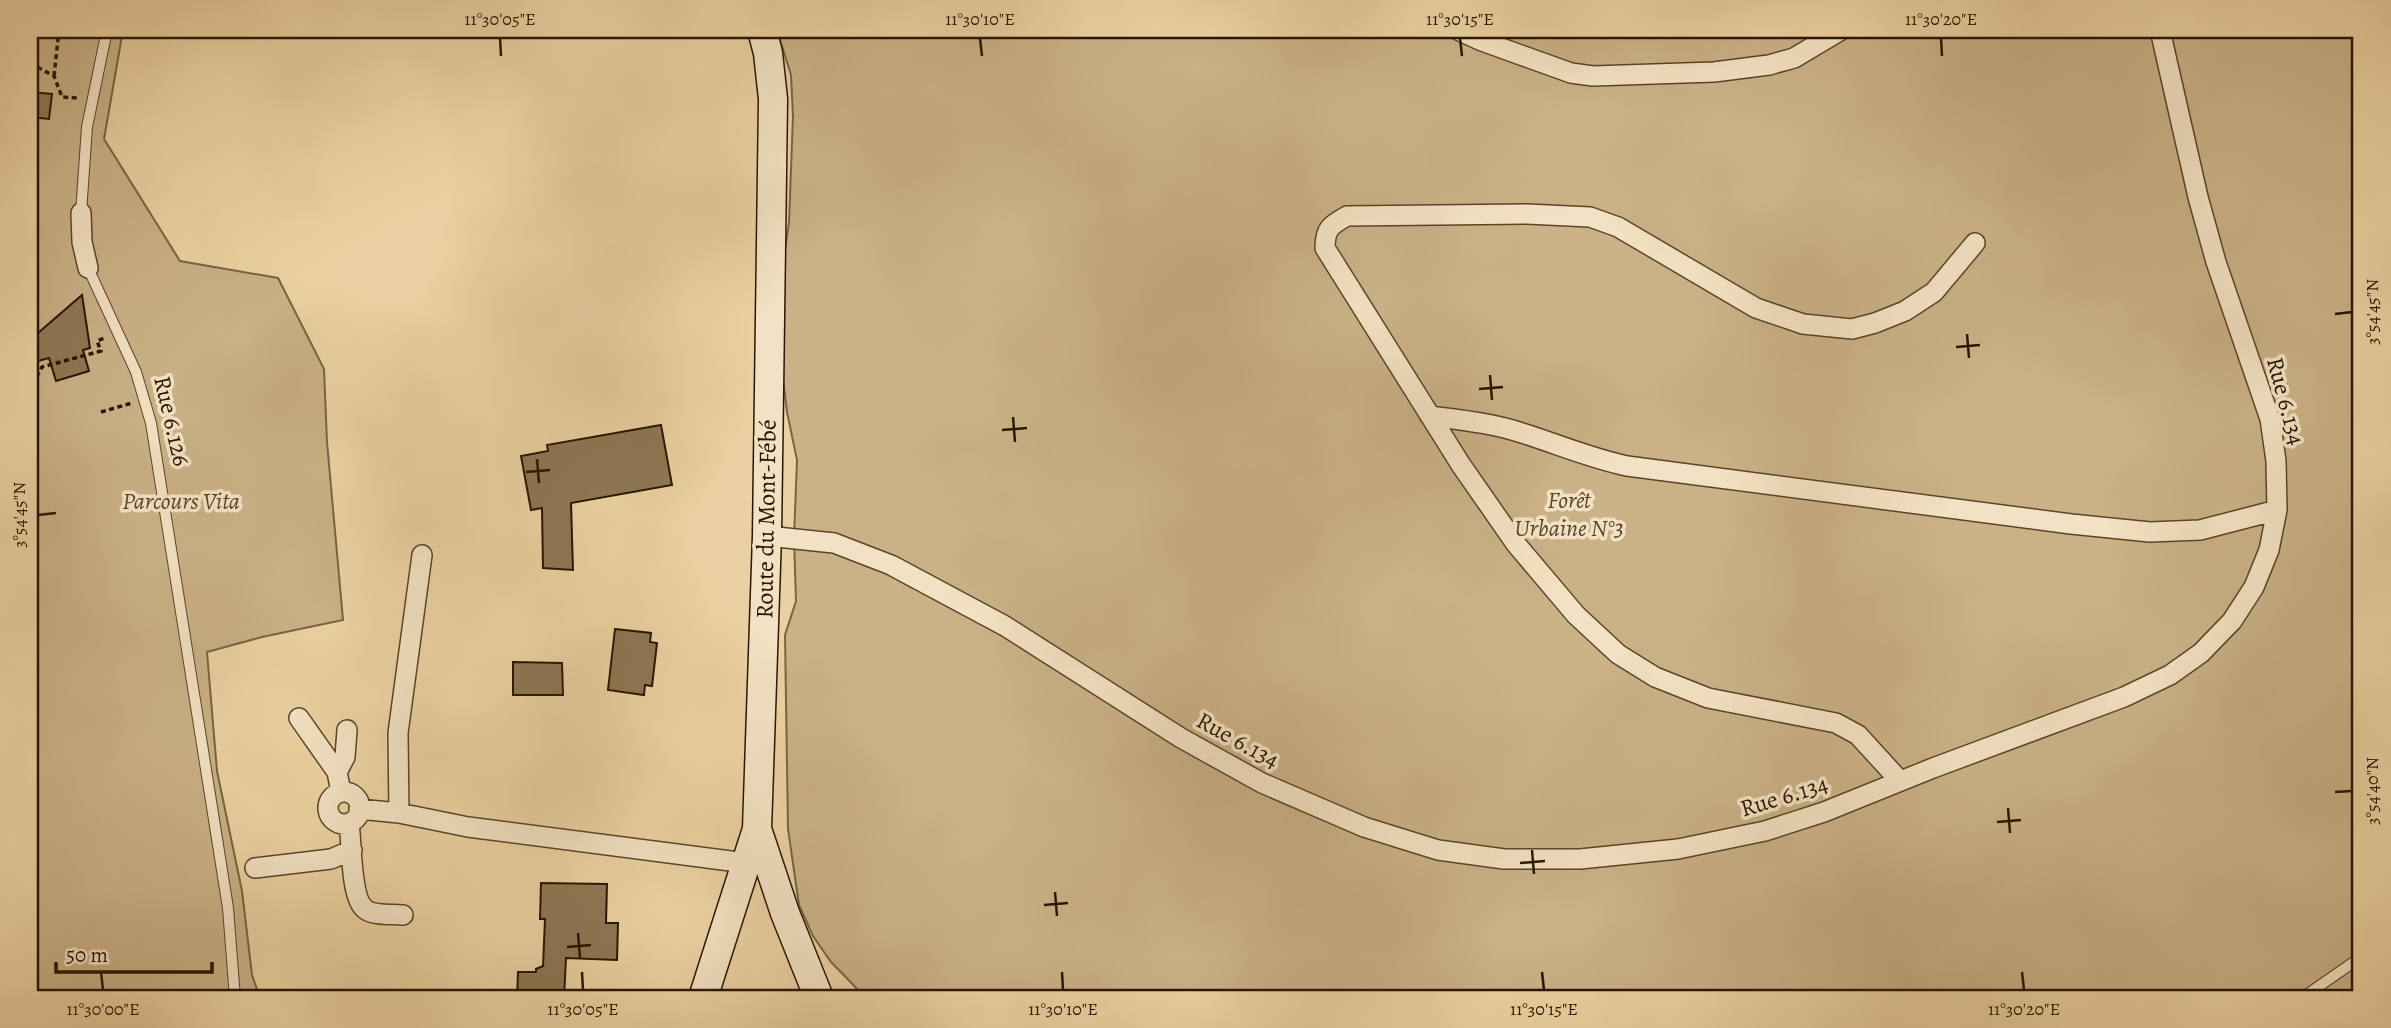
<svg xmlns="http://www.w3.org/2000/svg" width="2391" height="1028" viewBox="0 0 2391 1028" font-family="Alegreya,serif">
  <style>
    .green { fill: #cab186; stroke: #796443; stroke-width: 2 }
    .building { fill: #8d7754; stroke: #281600; stroke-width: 2 }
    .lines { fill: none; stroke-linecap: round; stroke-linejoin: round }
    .lane-casing { stroke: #594528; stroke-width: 12 }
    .street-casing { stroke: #594528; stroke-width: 22 }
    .secondary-casing { stroke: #281600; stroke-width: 31 }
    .path { stroke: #281600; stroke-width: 3.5; stroke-dasharray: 5 3.5; stroke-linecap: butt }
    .lane { stroke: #f2e1c2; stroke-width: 10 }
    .street { stroke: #f2e1c2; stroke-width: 19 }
    .secondary { stroke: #f2e1c2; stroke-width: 28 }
    .ticks { fill: none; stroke: #281600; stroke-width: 2.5 }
    .labels { text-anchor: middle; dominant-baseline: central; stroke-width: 7; stroke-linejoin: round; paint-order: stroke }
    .street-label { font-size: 24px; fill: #281600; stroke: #f2e1c2 }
    .park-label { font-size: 24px; font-style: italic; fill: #594428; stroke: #f2e1c2 }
    .neatline { fill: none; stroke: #281600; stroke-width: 2.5 }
    .ticks-label { font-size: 18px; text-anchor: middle; fill: #281600 }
  </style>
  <rect width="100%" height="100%" fill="#ebd1a1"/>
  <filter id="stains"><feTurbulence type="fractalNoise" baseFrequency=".00286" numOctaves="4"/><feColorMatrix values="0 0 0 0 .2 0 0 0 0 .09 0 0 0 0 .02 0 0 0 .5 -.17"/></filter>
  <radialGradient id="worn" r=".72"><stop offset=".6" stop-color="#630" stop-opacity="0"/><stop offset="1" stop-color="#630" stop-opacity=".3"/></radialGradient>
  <path class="green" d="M 30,30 L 123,30 L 104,139 L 180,261 L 278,278 L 324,369 L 327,442 L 343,620 L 262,637 L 207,652 L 217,771 L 242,891 L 252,975 L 260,998 L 30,998 Z
    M 777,30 L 2361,30 L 2361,998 L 866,998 L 831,962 L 813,936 L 799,905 L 788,829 L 785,635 L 796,601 L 794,538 L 797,460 L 787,412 L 780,354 L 781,276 L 789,223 L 793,116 L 791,75 Z"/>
  <path class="building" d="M 30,92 L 52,94 L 49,119 L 30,117 Z
    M 82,295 L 90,348 L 83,350 L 89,371 L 56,381 L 49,358 L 34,362 L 30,340 Z
    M 661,425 L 672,485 L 571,503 L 573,570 L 543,568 L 542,508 L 531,510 L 521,456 L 548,451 L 547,445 Z
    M 615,629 L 651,633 L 650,642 L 657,643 L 652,686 L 645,685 L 644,695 L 608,690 Z
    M 513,662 L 562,663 L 563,695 L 513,695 Z
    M 541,883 L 607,884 L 606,923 L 618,923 L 617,960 L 566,958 L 564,998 L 517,998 L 518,972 L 536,972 L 536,969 L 543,966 L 545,919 L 540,919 Z"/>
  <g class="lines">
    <defs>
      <path id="lane" d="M 81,213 L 87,127 L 107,30
        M 88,268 L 136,372 L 151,423 L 228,908 L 235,998
        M 2302,998 L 2361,957"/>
      <path id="street" d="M 1458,30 L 1482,41 L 1571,73 L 1593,76 L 1714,72 L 1769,65 L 1794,58 L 1841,30
        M 81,213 L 82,242 L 88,268
        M 1430,416 C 1460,420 1492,423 1522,433 C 1557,444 1590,458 1627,466 L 2071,524 L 2150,532 L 2200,530 L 2277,510
        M 767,536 L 834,543 L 891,565 L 1005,626 L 1181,738 L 1262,783 L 1364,827 L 1438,850 L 1504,859 L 1580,859 L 1678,849 L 1765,831 L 1824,812 L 1933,768 L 2124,697 L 2170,675 L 2201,653 L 2232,621 L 2254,587 L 2269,550 L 2277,510 L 2276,461 L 2270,419 L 2216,262 L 2198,197 L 2160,30
        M 299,718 L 337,772 L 341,792
        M 337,772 L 345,757 L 347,730
        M 1900,781 L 1858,735 L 1836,723 L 1708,698 L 1655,677 L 1618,654 L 1576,615 L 1516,544 L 1461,465 L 1325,248 C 1325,228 1331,225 1347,216 L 1527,214 L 1590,217 L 1618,227 L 1756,308 L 1803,324 L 1852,329 L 1875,323 L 1905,311 L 1934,292 L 1975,243
        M328 808a16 16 0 1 1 32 0a16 16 0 1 1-32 0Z
        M 359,809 L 399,813 L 468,827 L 746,863
        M 399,813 L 398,733 L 422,555
        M 349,823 C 352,841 350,898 365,909 C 373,916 392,914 403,915
        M 255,868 L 331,859 L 352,850"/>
      <path id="secondary" d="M 762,30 L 768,53 L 773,99 L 767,536 L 757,829 L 785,913 L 819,998
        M 703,998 L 757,829"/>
    </defs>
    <use href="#lane" class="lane-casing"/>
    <use href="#street" class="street-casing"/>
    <use href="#secondary" class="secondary-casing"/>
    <path class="path" d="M 30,63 L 54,76 L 62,97 L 78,98
      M 54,76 L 59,30
      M 30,382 L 36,378 L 42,367 L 101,351 L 97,341 L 104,338
      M 101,412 L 132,403"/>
    <use href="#lane" class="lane"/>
    <use href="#street" class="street"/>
    <use href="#secondary" class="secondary"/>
  </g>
  <path class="ticks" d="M 500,38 L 501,56M 980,38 L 982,56M 1460,38 L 1462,56M 1941,38 L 1942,56M 2335,314 L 2352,312M 1967,334 L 1969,358M 1956,347 L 1980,345M 1490,375 L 1492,400M 1479,389 L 1503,387M 1013,417 L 1015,442M 1002,430 L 1027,428M 537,459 L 539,483M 526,472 L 550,470M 38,515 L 56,513M 2335,792 L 2352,791M 2008,808 L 2010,833M 1997,822 L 2021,820M 1532,850 L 1534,874M 1520,863 L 1545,861M 1055,892 L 1057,916M 1044,905 L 1068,903M 578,933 L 580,958M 567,947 L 591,945M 101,972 L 103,990M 582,972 L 583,990M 1062,972 L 1063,990M 1542,972 L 1544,990M 2022,972 L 2024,990"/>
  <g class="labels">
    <g class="street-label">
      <text transform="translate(2286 401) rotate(75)">Rue 6.134</text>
      <text transform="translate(172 421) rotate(77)">Rue 6.126</text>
      <text transform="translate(766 519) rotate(-89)">Route du Mont-Fébé</text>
      <text transform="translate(1238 740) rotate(29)">Rue 6.134</text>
      <text transform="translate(1784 796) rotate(-17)">Rue 6.134</text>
    </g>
    <g class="park-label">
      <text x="1569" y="500">Forêt<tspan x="1569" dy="28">Urbaine N°3</tspan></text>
      <text x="181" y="501">Parcours Vita</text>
    </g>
  </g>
  <rect width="2391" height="1028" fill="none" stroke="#ebd1a1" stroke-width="77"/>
  <path d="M56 962v10h156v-10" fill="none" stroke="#281600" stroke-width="3.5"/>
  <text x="66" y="962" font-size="21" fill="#281600" stroke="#f2e1c2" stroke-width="5" paint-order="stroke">50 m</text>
  <rect x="38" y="38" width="2314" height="952" class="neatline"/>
  <g class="ticks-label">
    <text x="500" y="25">11°30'05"E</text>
    <text x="980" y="25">11°30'10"E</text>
    <text x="1460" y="25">11°30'15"E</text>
    <text x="1941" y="25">11°30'20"E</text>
    <text transform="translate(2372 312) rotate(-90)" y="6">3°54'45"N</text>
    <text transform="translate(19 515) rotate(-90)" y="6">3°54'45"N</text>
    <text transform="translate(2372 791) rotate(-90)" y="6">3°54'40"N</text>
    <text x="103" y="1015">11°30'00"E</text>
    <text x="583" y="1015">11°30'05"E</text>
    <text x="1063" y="1015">11°30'10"E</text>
    <text x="1544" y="1015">11°30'15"E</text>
    <text x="2024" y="1015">11°30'20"E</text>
  </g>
  <rect width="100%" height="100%" filter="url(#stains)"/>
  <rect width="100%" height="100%" fill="url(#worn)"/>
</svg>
